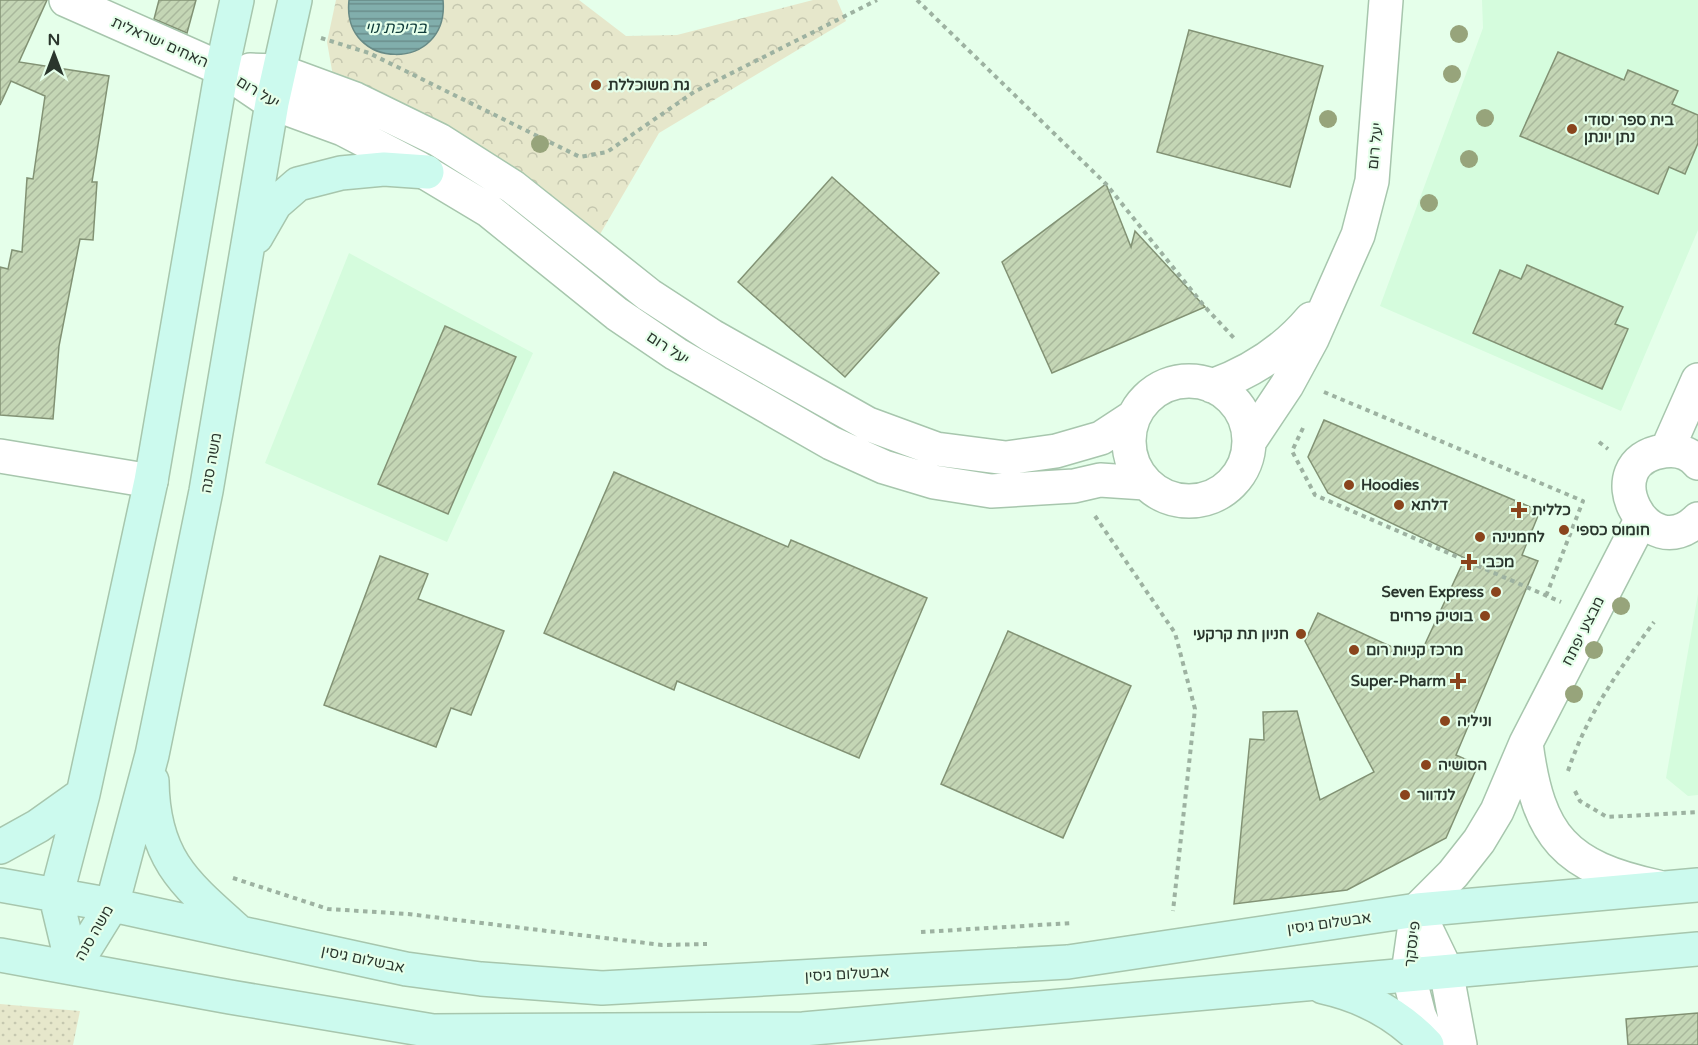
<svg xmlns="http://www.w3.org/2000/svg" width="1698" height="1045" viewBox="0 0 1698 1045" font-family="'Varela Round','Noto Sans Hebrew',sans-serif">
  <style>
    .built { fill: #d5fcdd }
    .grass { fill: url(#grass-dots) }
    .park { fill: url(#park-crowns) }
    .water { fill: url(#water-rules); stroke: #678a86; stroke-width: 1.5 }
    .building { fill: url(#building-hatch); stroke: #829274; stroke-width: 1.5 }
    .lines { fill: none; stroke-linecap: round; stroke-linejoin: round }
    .street-casing { stroke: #a7c6ad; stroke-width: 36 }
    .secondary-casing { stroke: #a7c6ad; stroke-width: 36 }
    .path { stroke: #9db2a1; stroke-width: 4; stroke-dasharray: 4.5 4.5; stroke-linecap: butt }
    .street { stroke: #fff; stroke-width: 33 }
    .secondary { stroke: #ccfaee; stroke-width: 33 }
    .tree { fill: #97a47b }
    .poi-dot { fill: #8a451d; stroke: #e5ffea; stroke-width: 2 }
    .labels { text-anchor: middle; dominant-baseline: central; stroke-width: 4.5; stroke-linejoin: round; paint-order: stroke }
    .street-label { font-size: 15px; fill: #2a362d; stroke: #e5ffea }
    .poi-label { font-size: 15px; font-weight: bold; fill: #2a362d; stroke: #e5ffea; text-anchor: start }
    .water-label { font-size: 16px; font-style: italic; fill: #0f3b3a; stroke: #e5ffea }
  </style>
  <defs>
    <pattern id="grass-dots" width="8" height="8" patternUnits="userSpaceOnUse" patternTransform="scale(1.5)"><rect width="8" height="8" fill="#e6e7cb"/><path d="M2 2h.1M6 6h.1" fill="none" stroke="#c5c7af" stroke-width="1.8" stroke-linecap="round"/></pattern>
    <pattern id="park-crowns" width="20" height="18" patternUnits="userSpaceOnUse" patternTransform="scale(1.5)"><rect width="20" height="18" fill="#e6e7cb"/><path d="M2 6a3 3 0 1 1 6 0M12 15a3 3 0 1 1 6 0" fill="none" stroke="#c5c7af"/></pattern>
    <pattern id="water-rules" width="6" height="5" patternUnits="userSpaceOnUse" patternTransform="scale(1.5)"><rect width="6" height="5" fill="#81aeac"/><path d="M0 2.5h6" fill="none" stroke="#6a8e8c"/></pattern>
    <pattern id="building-hatch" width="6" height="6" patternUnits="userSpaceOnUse" patternTransform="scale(1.5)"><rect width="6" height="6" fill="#c4d6b5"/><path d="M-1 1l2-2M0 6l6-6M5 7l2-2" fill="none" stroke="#a9b89c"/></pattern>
  </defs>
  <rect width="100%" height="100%" fill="#e5ffea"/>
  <path class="built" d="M 1482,0 L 1698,0 L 1698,230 L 1621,411 L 1380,306 L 1483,28 Z
    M 349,253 L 533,353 L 447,542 L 265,463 Z
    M 1698,594 L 1698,795 L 1688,796 L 1666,778 Z"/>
  <path class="grass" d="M 0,1004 L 80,1011 L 73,1045 L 0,1045 Z"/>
  <path class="park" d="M 336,0 L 579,0 L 626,36 L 677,35 L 813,0 L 837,0 L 846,21 L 659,133 L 599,236 L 333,76 L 327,42 Z"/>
  <path class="water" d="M 349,0 L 443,0 C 450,73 341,72 349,0 Z"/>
  <path class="building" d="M 0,0 L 47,0 L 19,62 L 109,76 L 92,182 L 97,182 L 93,240 L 80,239 L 59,346 L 53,419 L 0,415 L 0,267 L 8,269 L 12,250 L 22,252 L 27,178 L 33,179 L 45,96 L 11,81 L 0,105 Z
    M 159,0 L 196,0 L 187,33 L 154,19 Z
    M 1189,30 L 1323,66 L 1290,187 L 1157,152 Z
    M 1558,52 L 1624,80 L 1628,70 L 1678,91 L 1672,104 L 1698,115 L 1698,143 L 1685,174 L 1669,167 L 1658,194 L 1520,136 Z
    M 832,177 L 939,273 L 845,377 L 738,282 Z
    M 1106,184 L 1131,247 L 1135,231 L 1205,307 L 1052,373 L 1002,262 Z
    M 1527,265 L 1623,307 L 1615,324 L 1628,329 L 1602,389 L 1473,333 L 1500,270 L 1521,279 Z
    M 445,326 L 516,357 L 448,514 L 378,484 Z
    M 1324,420 L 1540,511 L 1522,555 L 1538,561 L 1456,755 L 1478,765 L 1446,838 L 1347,890 L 1234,904 L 1250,739 L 1264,740 L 1263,712 L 1297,711 L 1320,800 L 1374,772 L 1305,641 L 1318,613 L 1418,659 L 1465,558 L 1328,493 L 1308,457 Z
    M 614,472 L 788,547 L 791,540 L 927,598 L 859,758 L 677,681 L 674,690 L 544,633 Z
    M 380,556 L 428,574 L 418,599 L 504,631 L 471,715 L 451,708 L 436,747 L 324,705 Z
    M 1008,631 L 1131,686 L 1063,838 L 941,784 Z
    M 1698,1013 L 1698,1045 L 1628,1045 L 1626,1019 Z"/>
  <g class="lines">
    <defs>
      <path id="street" d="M 66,0 L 222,69 L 272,103 L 343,129 L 418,168 L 488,210 L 617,314 L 676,354 L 831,443 L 884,467 L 934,482 L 991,491 L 1074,486 L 1100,480 L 1145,483
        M 250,70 L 279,71 L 355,99 L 439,140 L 513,187 L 649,295 L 712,336 L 868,424 L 936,449 L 1006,458 L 1056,451 L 1101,438 L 1133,417
        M1129 441a60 60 0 1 1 120 0a60 60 0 1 1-120 0Z
        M 1212,386 C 1251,372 1284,351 1311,319
        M 1249,442 L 1287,385 L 1312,339 L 1358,235 L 1372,181 L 1386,0
        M 1667,450 L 1698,380
        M 0,456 L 151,481
        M 1698,463 C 1690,453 1677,449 1664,451 C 1591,461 1647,570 1698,519
        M 1526,743 C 1538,837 1565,867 1658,887
        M 1417,910 L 1453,874 L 1479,841 L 1497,811 L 1526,743 L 1641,520
        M 1417,910 L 1446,970 L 1460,1045
        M 1417,910 L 1408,973 L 1419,1015 L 1432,1045"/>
      <path id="secondary" d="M 256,237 L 275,204 L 298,184 L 341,173 L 384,169 L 427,172
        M 152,781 C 153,859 185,884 239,932
        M 0,847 L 38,826 L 83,794
        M 0,885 L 112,905 L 406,969 L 481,979 L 602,988 L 1068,962 L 1417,910 L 1698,885
        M 0,955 L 230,997 L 433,1031 L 803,1029 L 1698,949
        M 73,968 L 112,905 L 152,755 L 206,491 L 272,103 L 295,0
        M 73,968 L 56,897 L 83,794 L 151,481 L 222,69 L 237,0
        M 1323,987 C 1364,996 1399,1015 1427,1045"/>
    </defs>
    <use href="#street" class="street-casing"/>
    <use href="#secondary" class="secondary-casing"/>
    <path class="path" d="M 917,0 L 1106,184 L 1205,307 L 1234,338
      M 321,38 L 369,53 L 580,157 L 607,152 L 694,92 L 877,0
      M 1324,392 L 1583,501 L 1546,596
      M 1303,428 L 1292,451 L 1315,495 L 1561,602
      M 1599,442 L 1608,449
      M 1095,516 L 1175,633 L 1195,709 L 1173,911
      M 1568,771 C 1587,714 1619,670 1654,622
      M 1575,791 L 1580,801 L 1607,817 L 1698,812
      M 233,878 L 328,909 L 408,914 L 662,945 L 707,944
      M 921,932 L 1073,923"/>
    <use href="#street" class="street"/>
    <use href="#secondary" class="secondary"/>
  </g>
  <g class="tree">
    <circle cx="1459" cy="34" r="9"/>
    <circle cx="1452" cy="74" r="9"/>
    <circle cx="1485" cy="118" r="9"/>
    <circle cx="1328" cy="119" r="9"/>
    <circle cx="540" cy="144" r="9"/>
    <circle cx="1469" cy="159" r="9"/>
    <circle cx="1429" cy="203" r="9"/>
    <circle cx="1621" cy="606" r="9"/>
    <circle cx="1594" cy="650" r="9"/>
    <circle cx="1574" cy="694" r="9"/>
  </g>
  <g class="poi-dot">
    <circle cx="596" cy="85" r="6"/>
    <circle cx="1572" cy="129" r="6"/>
    <circle cx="1349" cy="485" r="6"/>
    <circle cx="1399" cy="505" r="6"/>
    <path d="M1516 501h6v6h6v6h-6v6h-6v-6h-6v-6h6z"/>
    <circle cx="1564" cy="530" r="6"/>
    <circle cx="1480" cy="537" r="6"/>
    <path d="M1466 553h6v6h6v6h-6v6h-6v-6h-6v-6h6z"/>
    <circle cx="1496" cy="592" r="6"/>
    <circle cx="1485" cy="616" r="6"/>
    <circle cx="1301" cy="634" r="6"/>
    <circle cx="1354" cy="650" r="6"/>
    <path d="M1455 672h6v6h6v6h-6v6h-6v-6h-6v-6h6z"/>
    <circle cx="1445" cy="721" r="6"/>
    <circle cx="1426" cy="765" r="6"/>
    <circle cx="1405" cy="795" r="6"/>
  </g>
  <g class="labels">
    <g class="street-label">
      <text transform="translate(160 42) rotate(24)">האחים ישראלית</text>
      <text transform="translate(258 92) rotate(31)">יעל רום</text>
      <text transform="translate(1375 146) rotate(-84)">יעל רום</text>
      <text transform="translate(668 348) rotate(33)">יעל רום</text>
      <text transform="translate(211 463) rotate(-80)">משה סנה</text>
      <text transform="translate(1583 631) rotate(-63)">מבצע יפתח</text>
      <text transform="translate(1329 923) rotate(-8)">אבשלום גיסין</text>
      <text transform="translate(94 933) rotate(-60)">משה סנה</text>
      <text transform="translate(1412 944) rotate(-83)">פינסקר</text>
      <text transform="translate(363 959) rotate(12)">אבשלום גיסין</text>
      <text transform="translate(847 974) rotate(-3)">אבשלום גיסין</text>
    </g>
    <g class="poi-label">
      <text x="608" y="85">גת משוכללת</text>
      <text x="1584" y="120">בית ספר יסודי<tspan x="1584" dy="17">נתן יונתן</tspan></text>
      <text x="1361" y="485">Hoodies</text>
      <text x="1411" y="505">דלתא</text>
      <text x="1532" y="510">כללית</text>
      <text x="1576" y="530">חומוס כספי</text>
      <text x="1492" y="537">לחמנינה</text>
      <text x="1482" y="562">מכבי</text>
      <text x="1484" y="592" text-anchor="end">Seven Express</text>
      <text x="1473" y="616" text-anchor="end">בוטיק פרחים</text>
      <text x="1289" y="634" text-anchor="end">חניון תת קרקעי</text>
      <text x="1366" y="650">מרכז קניות רום</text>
      <text x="1446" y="681" text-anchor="end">Super-Pharm</text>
      <text x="1457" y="721">וניליה</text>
      <text x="1438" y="765">הסושיה</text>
      <text x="1417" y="795">לנדוור</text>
    </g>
    <g class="water-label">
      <text x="396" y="28">בריכת נוי</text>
    </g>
  </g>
  <g transform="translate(54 54)" stroke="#e5ffea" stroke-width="4.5" paint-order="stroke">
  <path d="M0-4.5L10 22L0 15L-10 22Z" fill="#2a362d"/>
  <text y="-9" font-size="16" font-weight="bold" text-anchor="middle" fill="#2a362d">N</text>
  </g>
</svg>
